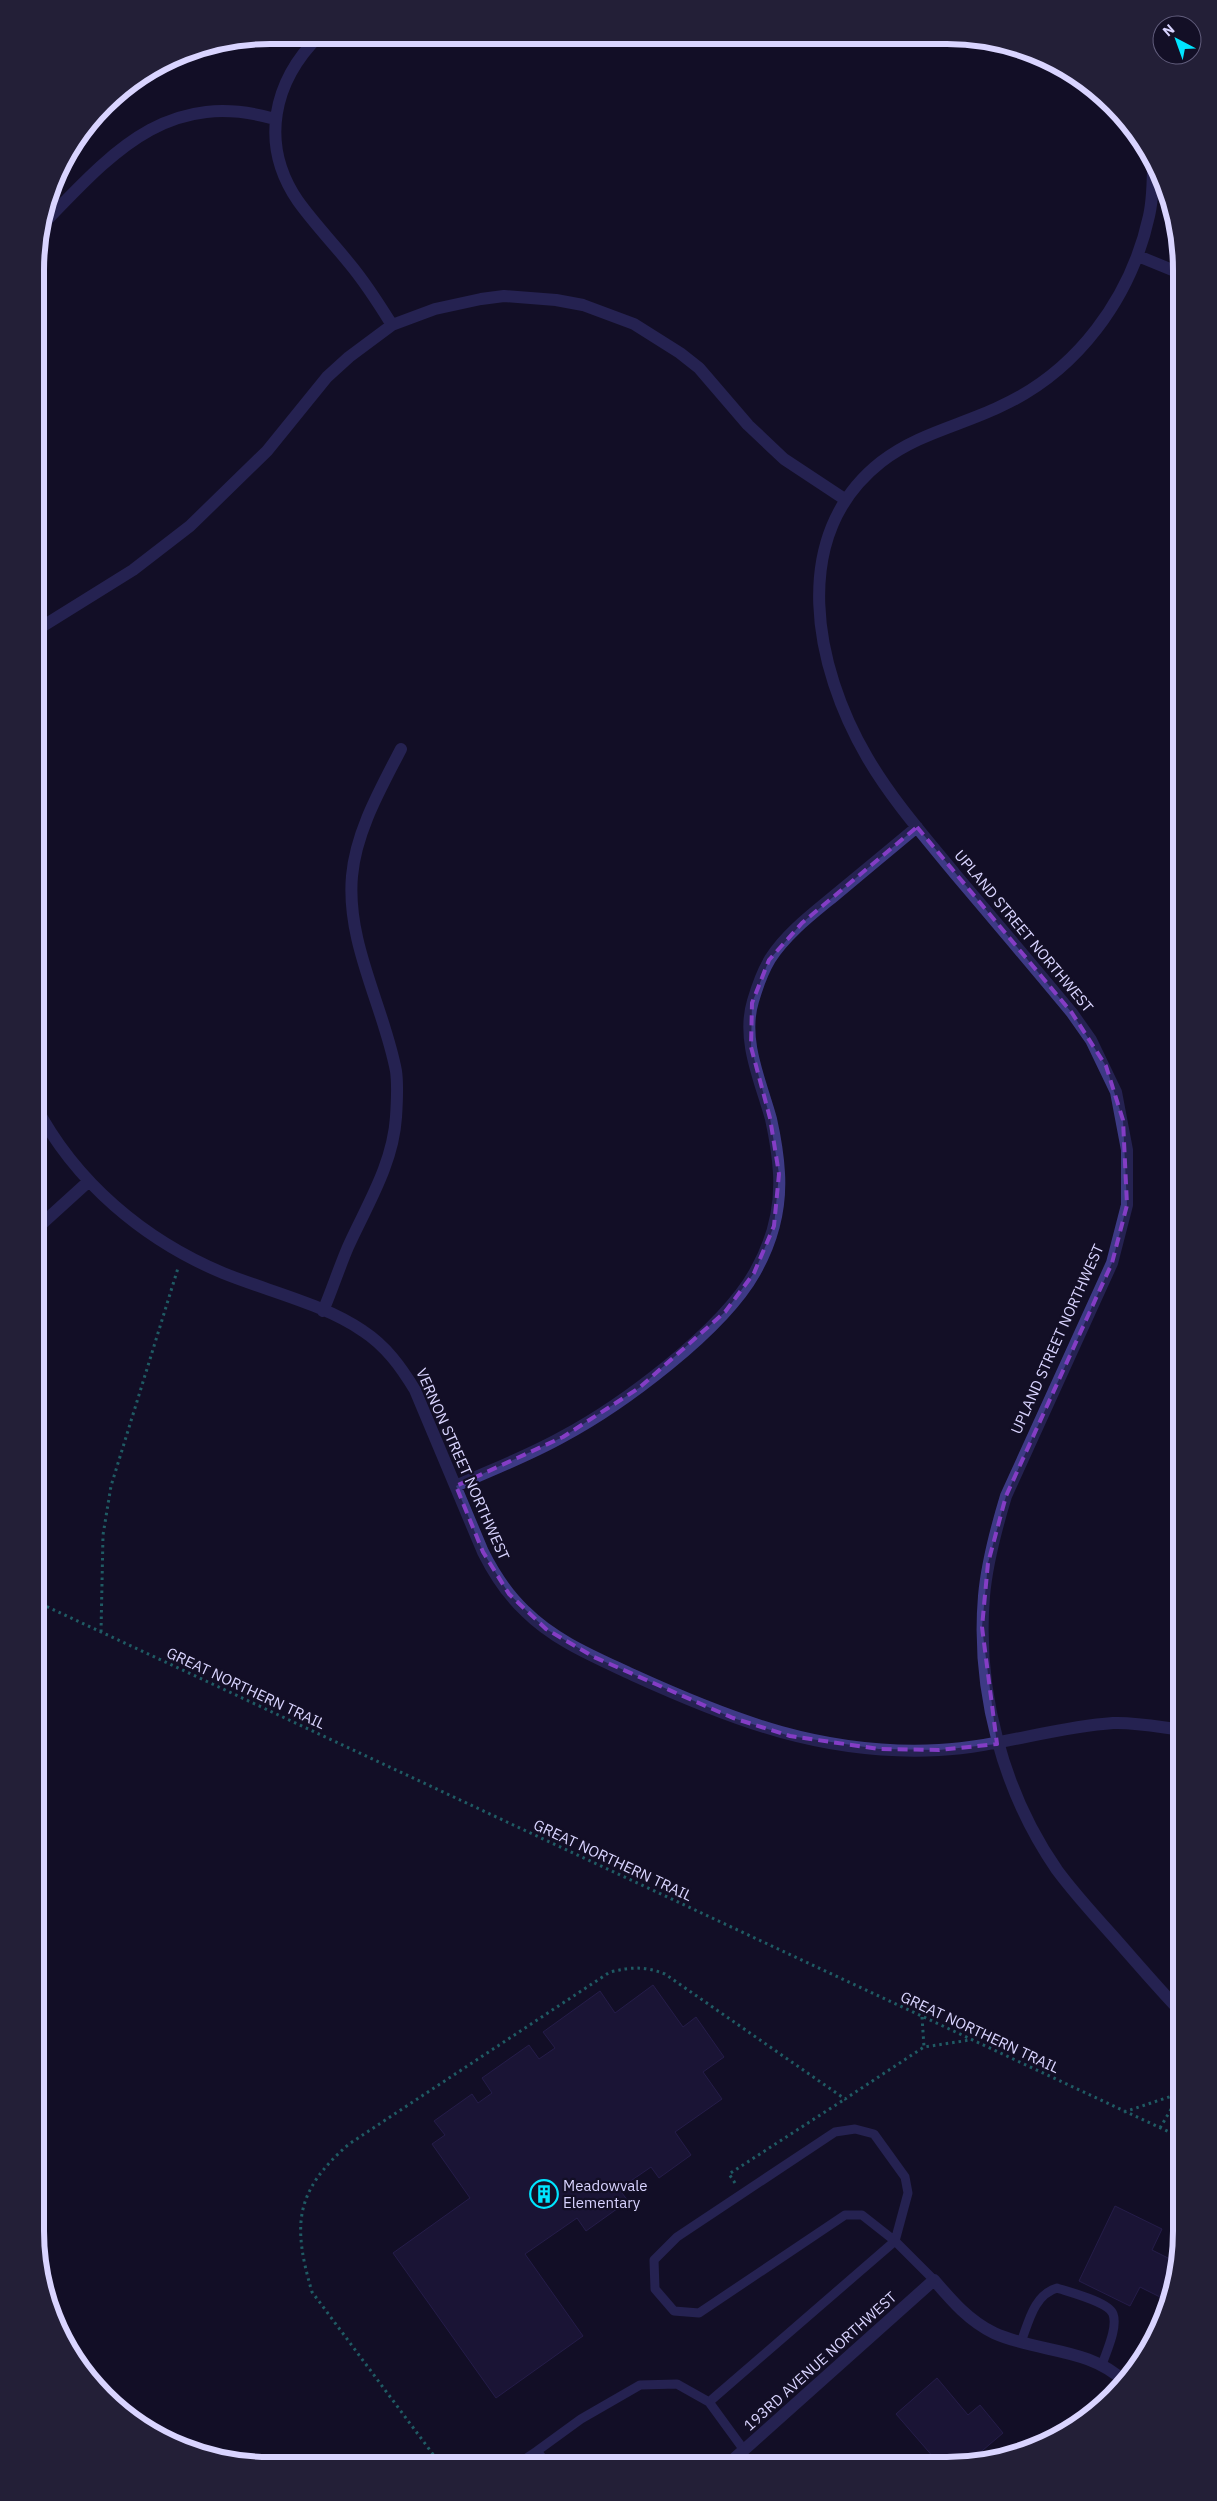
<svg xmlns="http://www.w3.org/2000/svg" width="1217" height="2501" viewBox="0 0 1217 2501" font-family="'IBM Plex Sans',sans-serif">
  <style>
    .building { fill: #241b47; stroke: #3b2d73 }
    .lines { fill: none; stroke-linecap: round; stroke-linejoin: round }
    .path { stroke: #2fb8b0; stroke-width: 3; stroke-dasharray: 2.5 4; stroke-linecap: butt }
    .lane { stroke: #3d3a85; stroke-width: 9 }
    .street { stroke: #3d3a85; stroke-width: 12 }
    .marked { fill: none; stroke: #843dc5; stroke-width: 4; stroke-dasharray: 10 6; stroke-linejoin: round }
    .labels { text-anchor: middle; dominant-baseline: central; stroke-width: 4.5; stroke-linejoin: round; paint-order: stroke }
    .street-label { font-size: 15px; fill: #d9d4ff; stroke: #130f26 }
    .poi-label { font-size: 15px; fill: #d9d4ff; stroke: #130f26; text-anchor: start }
    .rim { fill: none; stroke: #d9d4ff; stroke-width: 6 }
  </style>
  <rect width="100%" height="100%" fill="#130f26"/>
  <path class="building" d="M 653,1985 L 683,2027 L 696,2017 L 724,2057 L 703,2072 L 722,2099 L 675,2132 L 691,2155 L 659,2178 L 651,2167 L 619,2189 L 628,2201 L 586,2231 L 577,2218 L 525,2254 L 583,2336 L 496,2398 L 393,2253 L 470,2198 L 432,2144 L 445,2135 L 434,2121 L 472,2094 L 478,2103 L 492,2093 L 482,2078 L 529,2045 L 539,2059 L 555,2048 L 543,2032 L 600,1991 L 615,2013 Z
    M 1115,2206 L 1162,2229 L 1152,2250 L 1178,2263 L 1170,2302 L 1140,2287 L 1130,2306 L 1079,2281 Z
    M 937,2378 L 968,2415 L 980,2405 L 1003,2433 L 969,2462 L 941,2466 L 896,2414 Z"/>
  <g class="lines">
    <path class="path" d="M 35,1601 L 1182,2138
      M 101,1632 L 103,1535 L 111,1486 L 178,1268
      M 922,2017 L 924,2047
      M 1124,2112 L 1181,2093
      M 1160,2128 L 1180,2094
      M 735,2183 L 729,2174 L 845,2099
      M 441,2465 L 312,2292 C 292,2224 295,2191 349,2144 L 610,1972 C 631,1967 645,1966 665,1974 L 845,2099 L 924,2047 L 970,2040"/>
    <path class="lane" d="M 855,2129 L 874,2134 L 905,2177 L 908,2193 L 895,2241 L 862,2215 L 845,2215 L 699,2313 L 674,2311 L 655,2289 L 654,2260 L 677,2237 L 835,2132 Z
      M 1021,2342 C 1029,2321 1034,2295 1057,2288 C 1069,2292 1109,2302 1113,2314 C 1118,2328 1106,2352 1102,2365
      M 709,2402 L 895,2241 L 934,2280
      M 516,2465 L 537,2451
      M 548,2465 L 537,2451 L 581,2419 L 640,2385 L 677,2384 L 709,2402 L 744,2450"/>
    <path class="street" d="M 320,35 C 273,81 259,144 298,201 C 313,222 332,242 349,263 C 365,282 379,304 392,325
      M 1153,161 C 1153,180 1153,198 1149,216 C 1131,298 1077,372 999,407 C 959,426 917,434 881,462 C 787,536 815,668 867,757 C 892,800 925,837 956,875 C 995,921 1034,967 1072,1013 L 1091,1040 L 1116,1092 L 1127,1150 L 1127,1205 L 1112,1263 L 1006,1496 C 996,1529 987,1562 984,1596 C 976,1691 1003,1792 1057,1870 C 1074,1893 1094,1915 1113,1936 C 1136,1962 1158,1988 1182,2013
      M 44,223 C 112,153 167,88 275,119
      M 1138,256 L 1182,274
      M 35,631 L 133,570 L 190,526 L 267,451 L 327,377 L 349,357 L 392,325 L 435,309 L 481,299 L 504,296 L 556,300 L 583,305 L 634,324 L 680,353 L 699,368 L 748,425 L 784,459 L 846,500
      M 35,1105 C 75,1182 144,1240 223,1273 C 267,1291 324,1304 363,1331 C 386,1346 401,1367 415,1390 L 483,1552 C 494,1574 507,1594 525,1611 C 555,1641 595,1657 633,1675 C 734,1721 825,1756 939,1750 C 998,1747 1054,1727 1113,1723 C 1136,1722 1159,1727 1182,1730
      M 35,1230 L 89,1181
      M 323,1311 C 332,1290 339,1268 348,1247 C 367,1205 393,1164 396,1117 C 397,1102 398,1085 396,1071 C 384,1007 346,943 352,876 C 356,831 381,788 401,749
      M 456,1486 C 491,1470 528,1456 562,1437 C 622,1405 722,1331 755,1272 C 772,1242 781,1207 779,1173 C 778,1155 775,1137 771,1119 C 761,1082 741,1040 753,1001 C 757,987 763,971 770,959 C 786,934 811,915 834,896 C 862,873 889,850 917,827
      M 727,2465 L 934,2280 C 952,2301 969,2321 994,2333 C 1038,2353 1089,2347 1125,2382"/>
  </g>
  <path d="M0 0H1217V2501H0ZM 917,827 L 1072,1013 L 1106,1066 L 1123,1120 L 1127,1205 L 1112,1263 L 1006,1496 L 988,1563 L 982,1627 L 997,1744 L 939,1750 L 879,1749 L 790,1736 L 733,1718 L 594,1657 L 546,1629 L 509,1594 L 483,1552 L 456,1486 L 563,1437 L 639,1388 L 725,1312 L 754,1273 L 774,1226 L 779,1174 L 770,1118 L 751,1047 L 752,1003 L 769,960 L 802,923 Z" fill="#130f26" fill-opacity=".55" fill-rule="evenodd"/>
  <path class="marked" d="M 917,827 L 1072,1013 L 1106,1066 L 1123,1120 L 1127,1205 L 1112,1263 L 1006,1496 L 988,1563 L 982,1627 L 997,1744 L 939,1750 L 879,1749 L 790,1736 L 733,1718 L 594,1657 L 546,1629 L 509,1594 L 483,1552 L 456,1486 L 563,1437 L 639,1388 L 725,1312 L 754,1273 L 774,1226 L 779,1174 L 770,1118 L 751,1047 L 752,1003 L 769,960 L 802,923 Z"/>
  <defs>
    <symbol id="building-ring" viewBox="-11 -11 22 22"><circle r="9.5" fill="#130f26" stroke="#00e5ff" stroke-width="1.5"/><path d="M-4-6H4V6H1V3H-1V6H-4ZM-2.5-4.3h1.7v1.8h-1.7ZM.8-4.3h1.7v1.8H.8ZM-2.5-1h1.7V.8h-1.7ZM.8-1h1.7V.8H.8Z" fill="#00e5ff"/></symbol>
  </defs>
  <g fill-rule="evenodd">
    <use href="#building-ring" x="528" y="2178" width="32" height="32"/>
  </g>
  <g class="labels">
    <g class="street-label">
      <text transform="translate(1024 931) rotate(50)">UPLAND STREET NORTHWEST</text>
      <text transform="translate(1057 1339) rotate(-66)">UPLAND STREET NORTHWEST</text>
      <text transform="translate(463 1464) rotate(66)">VERNON STREET NORTHWEST</text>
      <text transform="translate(246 1688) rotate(25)">GREAT NORTHERN TRAIL</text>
      <text transform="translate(613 1860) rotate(25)">GREAT NORTHERN TRAIL</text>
      <text transform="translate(980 2032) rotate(25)">GREAT NORTHERN TRAIL</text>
      <text transform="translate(820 2361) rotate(-42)">193RD AVENUE NORTHWEST</text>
    </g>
    <g class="poi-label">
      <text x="563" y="2185">Meadowvale<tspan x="563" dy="17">Elementary</tspan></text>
    </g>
  </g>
  <path d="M0 0H1217V2501H0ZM270 44H947A226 226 0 0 1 1173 270V2231A226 226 0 0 1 947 2457H270A226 226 0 0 1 44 2231V270A226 226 0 0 1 270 44Z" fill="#231f37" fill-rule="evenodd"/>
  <path class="rim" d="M270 44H947A226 226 0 0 1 1173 270V2231A226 226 0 0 1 947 2457H270A226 226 0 0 1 44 2231V270A226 226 0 0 1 270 44Z"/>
  <g transform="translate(1177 40) rotate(319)"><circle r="24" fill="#130f26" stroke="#625e7d"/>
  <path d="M0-4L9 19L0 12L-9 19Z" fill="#00e5ff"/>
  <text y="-8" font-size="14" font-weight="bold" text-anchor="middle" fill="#d9d4ff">N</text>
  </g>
</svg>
